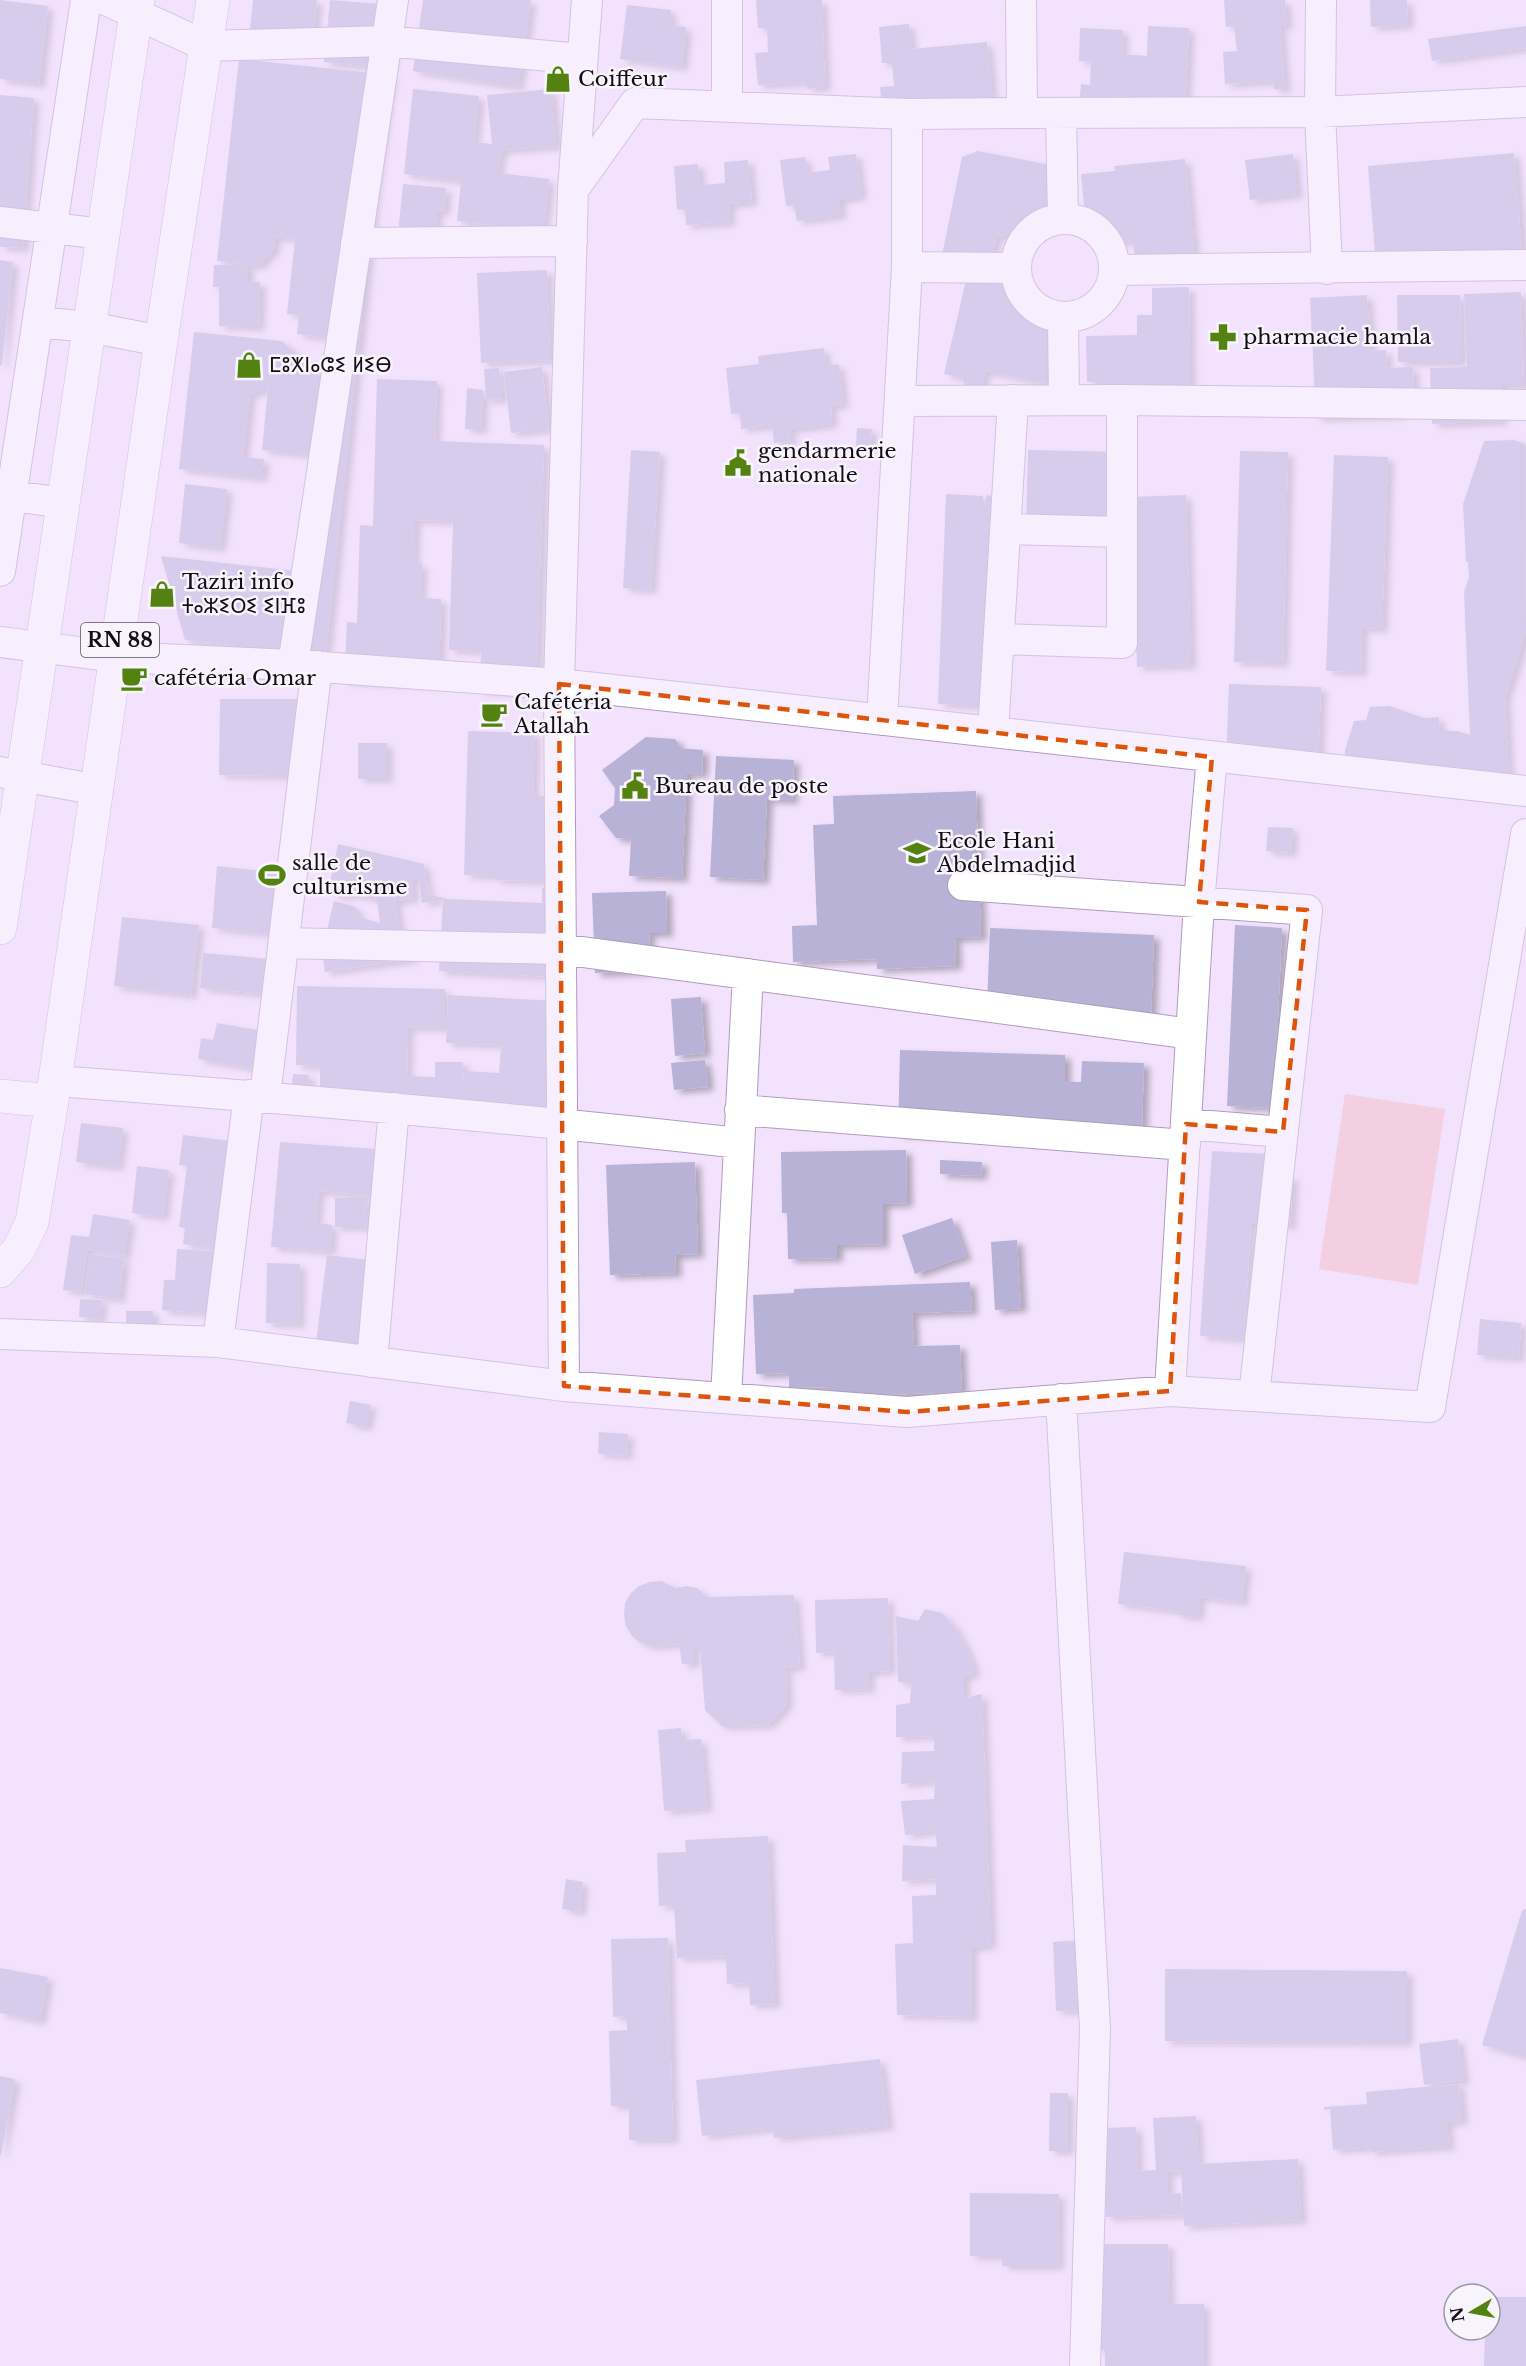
<svg xmlns="http://www.w3.org/2000/svg" width="1526" height="2366" viewBox="0 0 1526 2366" font-family="'Libre Baskerville','Noto Sans Tifinagh',serif">
  <style>
    .green { fill: #f7b7be }
    .building { fill: #b7b2d6; filter: url(#shadow) }
    .lines { fill: none; stroke-linecap: round; stroke-linejoin: round }
    .minor-casing { stroke: #af9cbd; stroke-width: 32 }
    .major-casing { stroke: #af9cbd; stroke-width: 34 }
    .minor { stroke: #fff; stroke-width: 30 }
    .major { stroke: #fff; stroke-width: 33 }
    .marked { fill: none; stroke: #dd550d; stroke-width: 4.5; stroke-dasharray: 12 8; stroke-linejoin: round }
    .labels { text-anchor: middle; dominant-baseline: central; stroke-width: 5; stroke-linejoin: round; paint-order: stroke }
    .shield { fill: #f8f4fb; stroke: #58525c; stroke-width: 1.5 }
    .shield-label { font-size: 20px; font-weight: bold; fill: #140d18 }
    .poi-label { font-size: 21px; fill: #140d18; stroke: #f8f4fb; text-anchor: start }
  </style>
  <defs>
    <filter id="shadow"><feDropShadow dx="6" dy="4" stdDeviation="3" flood-color="#0004"/></filter>
  </defs>
  <rect width="100%" height="100%" fill="#f2e2fe"/>
  <path class="green" d="M 1345,1094 L 1445,1109 L 1418,1285 L 1319,1269 Z"/>
  <path class="building" d="M 0,0 L 48,6 L 39,84 L 0,79 Z
    M 253,0 L 317,0 L 312,47 L 249,40 Z
    M 330,0 L 396,5 L 391,68 L 324,62 Z
    M 423,0 L 531,0 L 518,87 L 413,71 Z
    M 756,0 L 822,0 L 825,87 L 807,89 L 807,82 L 758,85 L 755,53 L 768,52 L 767,28 L 758,28 Z
    M 1224,0 L 1285,0 L 1287,26 L 1280,26 L 1285,89 L 1274,89 L 1273,81 L 1225,84 L 1223,52 L 1237,51 L 1234,26 L 1226,27 Z
    M 1370,0 L 1407,0 L 1408,25 L 1371,27 Z
    M 627,5 L 671,10 L 670,25 L 686,27 L 682,67 L 620,59 Z
    M 909,24 L 911,49 L 987,42 L 993,104 L 948,109 L 947,97 L 918,100 L 882,111 L 880,87 L 894,86 L 892,63 L 882,63 L 879,27 Z
    M 1148,26 L 1189,28 L 1185,109 L 1147,98 L 1113,96 L 1112,109 L 1079,108 L 1081,84 L 1090,85 L 1091,61 L 1079,61 L 1080,28 L 1123,30 L 1122,54 L 1147,56 Z
    M 1526,26 L 1526,48 L 1432,61 L 1428,39 Z
    M 239,59 L 391,75 L 376,179 L 323,681 L 231,671 L 234,645 L 185,640 L 161,556 L 297,571 L 310,455 L 262,450 L 268,388 L 250,394 L 243,457 L 264,459 L 262,478 L 179,469 L 194,332 L 282,341 L 339,394 L 345,340 L 297,334 L 299,315 L 287,314 L 295,239 L 275,237 L 274,249 L 258,266 L 217,261 Z
    M 413,89 L 479,96 L 474,142 L 492,144 L 487,95 L 551,89 L 556,146 L 501,150 L 498,173 L 549,179 L 543,231 L 457,221 L 461,181 L 404,174 Z
    M 0,95 L 34,98 L 23,248 L 0,247 Z
    M 978,151 L 1056,166 L 1050,219 L 996,238 L 991,263 L 1015,276 L 1026,306 L 1067,314 L 1052,385 L 985,371 L 982,387 L 967,391 L 962,378 L 944,374 L 967,276 L 941,260 L 962,157 Z
    M 1514,153 L 1523,264 L 1376,265 L 1368,166 Z
    M 856,154 L 861,196 L 839,200 L 841,215 L 797,221 L 794,205 L 786,206 L 780,160 L 805,157 L 807,173 L 830,170 L 828,157 Z
    M 1293,154 L 1297,194 L 1250,200 L 1245,160 Z
    M 1185,159 L 1195,260 L 1136,272 L 1133,241 L 1096,245 L 1094,224 L 1086,225 L 1081,174 L 1115,171 L 1114,166 Z
    M 748,160 L 752,202 L 729,204 L 730,222 L 686,225 L 685,209 L 677,210 L 674,166 L 698,164 L 700,185 L 725,183 L 724,162 Z
    M 403,184 L 446,188 L 444,212 L 437,211 L 434,247 L 397,244 Z
    M 0,260 L 13,262 L 2,365 L 0,365 Z
    M 214,265 L 248,265 L 248,282 L 260,282 L 259,327 L 219,326 L 219,287 L 213,287 Z
    M 547,270 L 550,360 L 481,363 L 477,273 Z
    M 1189,287 L 1190,386 L 1110,387 L 1110,382 L 1087,382 L 1086,336 L 1137,335 L 1137,315 L 1152,315 L 1152,288 Z
    M 1521,292 L 1524,385 L 1501,385 L 1502,421 L 1432,424 L 1430,368 L 1467,367 L 1464,294 Z
    M 1367,295 L 1371,351 L 1386,350 L 1387,368 L 1413,367 L 1414,392 L 1398,415 L 1316,418 L 1310,298 Z
    M 1397,295 L 1460,295 L 1461,362 L 1398,362 Z
    M 824,348 L 826,366 L 839,364 L 843,404 L 831,406 L 832,424 L 790,429 L 791,441 L 774,443 L 772,425 L 741,429 L 740,413 L 731,414 L 726,368 L 759,364 L 758,356 Z
    M 542,367 L 549,429 L 511,433 L 504,372 Z
    M 499,368 L 502,399 L 486,400 L 484,369 Z
    M 377,379 L 437,381 L 435,441 L 544,445 L 536,692 L 480,691 L 481,651 L 449,650 L 453,521 L 415,520 L 414,564 L 422,564 L 420,598 L 441,599 L 439,684 L 344,681 L 347,622 L 357,623 L 360,525 L 373,526 Z
    M 467,388 L 483,390 L 481,430 L 465,429 Z
    M 857,428 L 872,429 L 870,447 L 856,446 Z
    M 1514,440 L 1525,444 L 1526,632 L 1505,697 L 1509,781 L 1346,780 L 1345,750 L 1354,721 L 1366,720 L 1370,707 L 1389,706 L 1424,718 L 1439,717 L 1440,731 L 1458,731 L 1470,735 L 1464,592 L 1469,577 L 1468,562 L 1466,561 L 1463,504 L 1484,441 Z
    M 631,450 L 660,452 L 651,590 L 623,588 Z
    M 1028,450 L 1125,452 L 1123,532 L 1026,529 Z
    M 1240,451 L 1288,452 L 1283,663 L 1234,662 Z
    M 1334,455 L 1388,457 L 1382,629 L 1362,628 L 1361,672 L 1326,671 Z
    M 185,484 L 227,489 L 220,548 L 179,543 Z
    M 946,494 L 983,496 L 983,512 L 1002,513 L 999,615 L 984,614 L 980,706 L 938,704 Z
    M 987,495 L 1004,499 L 1000,512 L 983,508 Z
    M 1186,495 L 1191,665 L 1137,667 L 1131,497 Z
    M 1229,684 L 1321,687 L 1318,767 L 1226,764 Z
    M 220,699 L 311,699 L 310,776 L 219,775 Z
    M 468,731 L 535,733 L 533,796 L 555,796 L 552,881 L 496,880 L 496,876 L 464,875 Z
    M 646,737 L 675,739 L 678,743 L 678,748 L 703,750 L 702,774 L 687,773 L 682,878 L 629,876 L 631,839 L 616,838 L 599,816 L 614,805 L 615,788 L 602,770 Z
    M 358,743 L 387,743 L 387,779 L 358,779 Z
    M 716,756 L 794,760 L 792,800 L 767,799 L 763,880 L 710,877 Z
    M 976,791 L 981,937 L 955,938 L 956,966 L 877,969 L 877,959 L 793,962 L 792,926 L 817,925 L 813,825 L 834,824 L 833,796 Z
    M 1268,827 L 1293,828 L 1291,853 L 1266,851 Z
    M 338,844 L 424,864 L 428,894 L 447,899 L 542,903 L 542,888 L 560,889 L 555,977 L 439,971 L 443,900 L 422,903 L 419,879 L 412,878 L 413,899 L 395,901 L 401,938 L 413,959 L 325,972 L 322,950 L 334,901 L 356,907 L 358,917 L 380,923 L 377,900 L 354,894 L 343,896 L 333,894 L 331,877 Z
    M 217,866 L 279,873 L 274,934 L 212,928 Z
    M 666,891 L 667,933 L 649,933 L 650,971 L 595,973 L 592,893 Z
    M 122,917 L 199,925 L 191,995 L 114,986 Z
    M 1235,925 L 1282,928 L 1274,1108 L 1227,1106 Z
    M 990,928 L 1154,935 L 1151,1018 L 987,1006 Z
    M 203,953 L 270,959 L 266,994 L 200,988 Z
    M 297,986 L 445,989 L 445,1028 L 408,1027 L 407,1076 L 435,1077 L 435,1062 L 463,1062 L 463,1084 L 464,1071 L 499,1073 L 501,1045 L 446,1043 L 448,995 L 556,1001 L 550,1108 L 462,1126 L 463,1098 L 441,1097 L 441,1114 L 320,1111 L 320,1066 L 296,1065 Z
    M 701,997 L 705,1053 L 675,1056 L 671,999 Z
    M 217,1023 L 269,1032 L 262,1070 L 198,1059 L 201,1038 L 213,1040 Z
    M 900,1050 L 1065,1055 L 1065,1082 L 1081,1082 L 1082,1061 L 1144,1063 L 1142,1127 L 898,1134 Z
    M 705,1060 L 708,1087 L 674,1090 L 671,1063 Z
    M 293,1074 L 309,1075 L 307,1096 L 291,1095 Z
    M 81,1123 L 123,1128 L 118,1167 L 76,1162 Z
    M 183,1135 L 239,1142 L 227,1241 L 216,1240 L 214,1248 L 183,1244 L 185,1228 L 179,1227 L 187,1166 L 179,1165 Z
    M 280,1142 L 390,1150 L 386,1197 L 319,1191 L 316,1223 L 332,1225 L 330,1251 L 271,1247 Z
    M 906,1150 L 907,1203 L 883,1204 L 883,1244 L 837,1245 L 837,1258 L 788,1259 L 787,1213 L 782,1213 L 781,1152 Z
    M 1212,1151 L 1270,1154 L 1269,1175 L 1293,1177 L 1290,1226 L 1251,1223 L 1244,1339 L 1200,1336 Z
    M 940,1160 L 982,1162 L 981,1176 L 940,1174 Z
    M 695,1162 L 698,1254 L 675,1255 L 676,1273 L 610,1275 L 606,1165 Z
    M 137,1166 L 169,1170 L 163,1217 L 132,1213 Z
    M 335,1198 L 367,1198 L 366,1227 L 335,1227 Z
    M 93,1214 L 130,1220 L 124,1256 L 87,1250 L 81,1292 L 63,1290 L 71,1235 L 89,1237 Z
    M 952,1218 L 966,1256 L 915,1274 L 902,1235 Z
    M 1017,1240 L 1021,1308 L 995,1310 L 991,1242 Z
    M 177,1249 L 226,1252 L 222,1314 L 162,1310 L 164,1280 L 175,1280 Z
    M 90,1254 L 124,1259 L 119,1299 L 85,1294 Z
    M 327,1255 L 377,1261 L 366,1349 L 316,1343 Z
    M 267,1263 L 300,1264 L 299,1324 L 266,1323 Z
    M 970,1282 L 972,1311 L 912,1313 L 914,1346 L 960,1345 L 962,1392 L 827,1397 L 827,1387 L 789,1388 L 789,1373 L 756,1374 L 753,1295 L 794,1293 L 794,1289 Z
    M 80,1299 L 102,1300 L 100,1319 L 79,1317 Z
    M 126,1311 L 153,1311 L 153,1324 L 126,1324 Z
    M 1480,1319 L 1521,1323 L 1519,1358 L 1477,1355 Z
    M 350,1401 L 371,1405 L 366,1427 L 346,1423 Z
    M 599,1432 L 628,1434 L 627,1456 L 598,1454 Z
    M 1124,1552 L 1246,1566 L 1242,1602 L 1200,1597 L 1198,1617 L 1178,1615 L 1178,1611 L 1118,1604 Z
    M 661,1581 L 676,1588 L 687,1586 L 697,1588 L 707,1597 L 794,1595 L 800,1666 L 786,1668 L 787,1704 L 768,1725 L 722,1726 L 705,1710 L 700,1647 L 694,1646 L 694,1664 L 682,1664 L 679,1644 L 652,1646 L 641,1643 L 632,1636 L 626,1626 L 624,1615 L 625,1603 L 631,1593 L 639,1586 L 650,1582 Z
    M 888,1598 L 890,1671 L 869,1672 L 869,1689 L 835,1690 L 834,1652 L 816,1653 L 815,1600 Z
    M 925,1609 L 942,1613 L 955,1627 L 965,1645 L 973,1665 L 974,1673 L 964,1677 L 964,1698 L 982,1694 L 991,1945 L 972,1947 L 972,2017 L 897,2015 L 895,1944 L 913,1943 L 912,1896 L 936,1895 L 936,1879 L 902,1881 L 903,1845 L 937,1847 L 935,1831 L 905,1835 L 901,1801 L 934,1799 L 935,1781 L 901,1784 L 902,1752 L 934,1751 L 934,1736 L 896,1737 L 896,1705 L 910,1703 L 911,1684 L 898,1682 L 896,1616 L 918,1621 Z
    M 681,1728 L 682,1740 L 701,1739 L 707,1808 L 664,1811 L 658,1730 Z
    M 768,1836 L 775,2004 L 750,2005 L 749,1983 L 727,1984 L 726,1956 L 677,1958 L 674,1905 L 659,1906 L 657,1853 L 686,1852 L 685,1840 Z
    M 566,1879 L 583,1882 L 580,1912 L 562,1909 Z
    M 1526,1909 L 1526,2056 L 1521,2056 L 1482,2045 L 1522,1910 Z
    M 668,1938 L 673,2139 L 629,2140 L 629,2106 L 611,2106 L 609,2031 L 627,2030 L 627,2016 L 613,2017 L 611,1939 Z
    M 1082,1940 L 1084,2010 L 1056,2011 L 1053,1942 Z
    M 0,1968 L 48,1977 L 40,2021 L 0,2013 Z
    M 1165,1969 L 1407,1971 L 1407,2042 L 1165,2041 Z
    M 1458,2039 L 1464,2080 L 1424,2085 L 1419,2044 Z
    M 880,2059 L 888,2126 L 774,2138 L 773,2128 L 702,2136 L 696,2080 Z
    M 0,2076 L 15,2079 L 1,2156 L 0,2155 Z
    M 1459,2084 L 1462,2121 L 1447,2122 L 1449,2146 L 1371,2152 L 1370,2147 L 1333,2150 L 1330,2109 L 1324,2110 L 1324,2107 L 1367,2104 L 1366,2092 Z
    M 1050,2093 L 1068,2093 L 1068,2151 L 1049,2151 Z
    M 1196,2116 L 1199,2164 L 1298,2159 L 1301,2220 L 1184,2226 L 1181,2171 L 1168,2172 L 1168,2194 L 1181,2193 L 1182,2215 L 1106,2217 L 1103,2128 L 1136,2127 L 1138,2171 L 1156,2170 L 1153,2118 Z
    M 970,2193 L 1059,2194 L 1058,2266 L 1002,2266 L 1002,2256 L 970,2256 Z
    M 1098,2244 L 1168,2244 L 1169,2304 L 1204,2304 L 1204,2366 L 1105,2366 L 1105,2350 L 1098,2350 Z
    M 1490,2297 L 1526,2297 L 1526,2366 L 1484,2366 L 1485,2330 L 1490,2330 Z"/>
  <g class="lines">
    <defs>
      <path id="minor" d="M 106,0 L 206,46 L 386,41 L 581,59
        M 727,0 L 727,107
        M 1021,0 L 1022,113
        M 1321,0 L 1320,112 L 1327,269
        M 1061,113 L 1063,219
        M 573,190 L 587,0
        M1016 268a49 49 0 1 1 98 0a49 49 0 1 1-98 0Z
        M 0,222 L 103,234
        M 356,243 L 572,241
        M 907,267 L 907,114
        M 1114,270 L 1526,265
        M 1063,318 L 1064,400
        M 38,322 L 89,327 L 161,341
        M 901,401 L 1122,400 L 1526,405
        M 0,494 L 63,503
        M 1006,529 L 1122,532
        M 0,571 L 86,0
        M 999,639 L 1122,643 L 1122,400
        M 0,642 L 117,657 L 293,665 L 559,684 L 1526,791
        M 293,665 L 393,0
        M 882,720 L 907,267 L 1015,268
        M 993,732 L 1013,400
        M 0,772 L 98,790
        M 963,885 L 1307,910 L 1254,1396
        M 284,943 L 560,949 L 1191,1034
        M 56,1081 C 284,1098 511,1117 739,1143
        M 265,1096 L 317,666
        M 740,1110 L 1185,1145
        M 1186,1124 L 1283,1132
        M 0,1334 L 218,1342 L 564,1386 L 907,1412 L 1170,1391 L 1430,1407 L 1526,834
        M 218,1342 L 249,1095
        M 372,1362 L 394,1108
        M 564,1386 L 559,684 L 573,190 L 635,103 L 907,114 L 1022,113 L 1320,112 L 1526,102
        M 1170,1391 L 1199,902 L 1212,757
        M 726,1398 L 748,974
        M 1061,1399 L 1095,2029 L 1085,2366"/>
      <path id="major" d="M 0,928 L 138,0
        M 0,1096 L 52,1101
        M 0,1271 L 19,1249 L 32,1222 L 52,1101 L 161,341 L 213,0"/>
    </defs>
    <use href="#minor" class="minor-casing"/>
    <use href="#major" class="major-casing"/>
    <use href="#minor" class="minor"/>
    <use href="#major" class="major"/>
  </g>
  <path d="M0 0H1526V2366H0ZM 559,684 L 1212,757 L 1199,902 L 1307,910 L 1283,1132 L 1186,1124 L 1170,1391 L 907,1412 L 564,1386 Z" fill="#f2e2fe" fill-opacity=".55" fill-rule="evenodd"/>
  <path class="marked" d="M 559,684 L 1212,757 L 1199,902 L 1307,910 L 1283,1132 L 1186,1124 L 1170,1391 L 907,1412 L 564,1386 Z"/>
  <defs>
    <symbol id="shop-bare" viewBox="-9 -9 18 18"><path d="M-5-2.5h2.3a2.7 3.5 0 0 1 5.4 0H5L5.5 6h-11ZM-1.5-2.5h3a1.5 2.3 0 0 0-3 0Z" fill="#548211" stroke="#f8f4fb" stroke-width="2.5" paint-order="stroke"/></symbol>
    <symbol id="pharmacy-bare" viewBox="-9 -9 18 18"><path d="M-2-6h4v4h4v4h-4v4h-4v-4h-4v-4h4Z" fill="#548211" stroke="#f8f4fb" stroke-width="2.5" paint-order="stroke"/></symbol>
    <symbol id="civic-bare" viewBox="-9 -9 18 18"><path d="M-.6-6.5H3V-4.5H.6V-3L4-1V1h2V6H-6V1h2V-1L-.6-3ZM-1.2 2.5V6h2.4V2.5Z" fill="#548211" stroke="#f8f4fb" stroke-width="2.5" paint-order="stroke"/></symbol>
    <symbol id="cafe-bare" viewBox="-9 -9 18 18"><path d="M-5.5-4.5H6V0H3Q3 3.5 0 3.5H-2.5Q-5.5 3.5-5.5 0ZM3-3.2v2h1.7v-2ZM-6 4.5H4V6H-6Z" fill="#548211" stroke="#f8f4fb" stroke-width="2.5" paint-order="stroke"/></symbol>
    <symbol id="school-bare" viewBox="-9 -9 18 18"><path d="M0-5L7-2L0 1L-7-2ZM-4 1L0 2.5L4 1V4Q0 6-4 4Z" fill="#548211" stroke="#f8f4fb" stroke-width="2.5" paint-order="stroke"/></symbol>
    <symbol id="stadium-bare" viewBox="-9 -9 18 18"><path d="M0-5a6.5 5 0 1 0 0 10a6.5 5 0 1 0 0-10ZM-3.5-1.8h7v3.6h-7Z" fill="#548211" stroke="#f8f4fb" stroke-width="2.5" paint-order="stroke"/></symbol>
  </defs>
  <g fill-rule="evenodd">
    <use href="#shop-bare" x="539" y="60" width="38" height="38"/>
    <use href="#pharmacy-bare" x="1204" y="318" width="38" height="38"/>
    <use href="#shop-bare" x="230" y="346" width="38" height="38"/>
    <use href="#civic-bare" x="719" y="444" width="38" height="38"/>
    <use href="#shop-bare" x="143" y="575" width="38" height="38"/>
    <use href="#cafe-bare" x="115" y="659" width="38" height="38"/>
    <use href="#cafe-bare" x="475" y="695" width="38" height="38"/>
    <use href="#civic-bare" x="616" y="767" width="38" height="38"/>
    <use href="#school-bare" x="898" y="834" width="38" height="38"/>
    <use href="#stadium-bare" x="253" y="856" width="38" height="38"/>
  </g>
  <g class="labels">
    <rect class="shield" x="81" y="623" width="78" height="34" rx="4.5"/>
    <g class="shield-label">
      <text x="120" y="640">RN 88</text>
    </g>
    <g class="poi-label">
      <text x="578" y="79">Coiffeur</text>
      <text x="1243" y="337">pharmacie hamla</text>
      <text x="269" y="365">ⵎⵓⵅⵏⴰⵛⵉ ⵍⵉⴱ</text>
      <text x="758" y="451">gendarmerie<tspan x="758" dy="24">nationale</tspan></text>
      <text x="182" y="582">Taziri info<tspan x="182" dy="24">ⵜⴰⵣⵉⵔⵉ ⵉⵏⴼⵓ</tspan></text>
      <text x="154" y="678">cafétéria Omar</text>
      <text x="514" y="702">Cafétéria<tspan x="514" dy="24">Atallah</tspan></text>
      <text x="655" y="786">Bureau de poste</text>
      <text x="937" y="841">Ecole Hani<tspan x="937" dy="24">Abdelmadjid</tspan></text>
      <text x="292" y="863">salle de<tspan x="292" dy="24">culturisme</tspan></text>
    </g>
  </g>
  <g transform="translate(1472 2312) rotate(260)"><circle r="28" fill="#f8f4fb" stroke="#9d98a0" stroke-width="1.5"/>
  <path d="M0-4.5L10 22L0 15L-10 22Z" fill="#548211"/>
  <text y="-9" font-size="16" font-weight="bold" text-anchor="middle" fill="#140d18">N</text>
  </g>
</svg>
